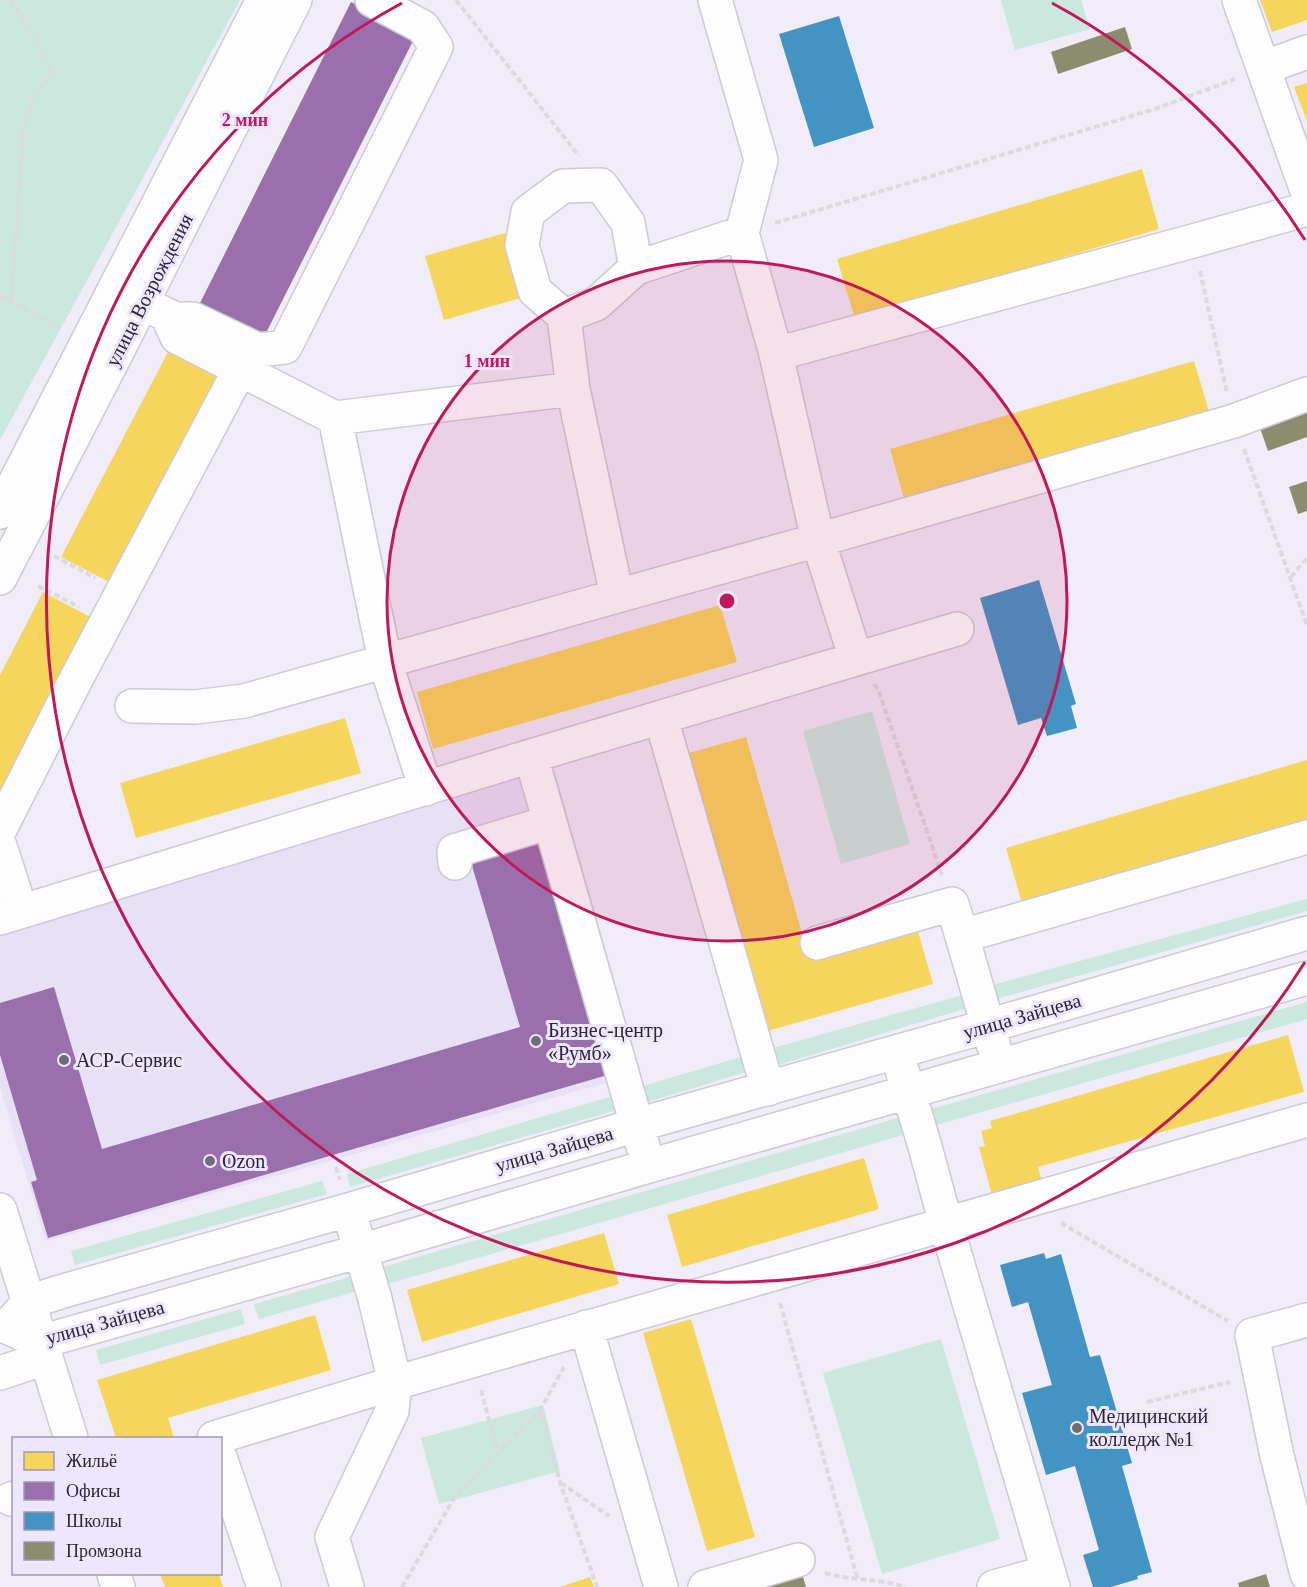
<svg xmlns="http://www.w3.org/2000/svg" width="1307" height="1587" viewBox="0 0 1307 1587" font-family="Georgia,serif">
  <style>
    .built { fill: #e8e0f7 }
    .green { fill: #cae8de }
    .homes { fill: #f6d55c }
    .offices { fill: #9970ab }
    .schools { fill: #4393c3 }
    .industry { fill: #8c8c6e }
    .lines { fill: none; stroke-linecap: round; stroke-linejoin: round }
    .minor-casing { stroke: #cdcad4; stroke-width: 36 }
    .path { stroke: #dcdade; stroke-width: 4; stroke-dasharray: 6 3; stroke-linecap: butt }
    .minor { stroke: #fdfcfe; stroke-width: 33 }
    .ring { fill: none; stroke: #c2185b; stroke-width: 3 }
    .poi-dot { fill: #706c76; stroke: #eee6fe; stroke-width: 2 }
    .labels { text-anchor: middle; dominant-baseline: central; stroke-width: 6; stroke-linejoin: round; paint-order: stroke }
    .street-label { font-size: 20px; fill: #2b2730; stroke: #eee6fe }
    .poi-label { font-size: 20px; fill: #2b2730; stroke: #eee6fe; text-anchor: start }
    .centre { fill: #c2185b; stroke: #eee6fe; stroke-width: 3 }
    .ring-label { font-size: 18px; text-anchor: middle; font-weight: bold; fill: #c2185b; stroke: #eee6fe; stroke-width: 6; stroke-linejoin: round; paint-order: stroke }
  </style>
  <rect width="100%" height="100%" fill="#f0ecf8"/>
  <path class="built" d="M 551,757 L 641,1073 L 46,1241 L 0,1088 L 0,923 Z"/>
  <path class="green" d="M 0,0 L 240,0 L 0,440 Z
    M 1001,0 L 1081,0 L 1090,29 L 1015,50 Z
    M 872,711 L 910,844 L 841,864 L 803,731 Z
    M 1307,899 L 1307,911 L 993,1000 L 989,986 Z
    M 970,993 L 974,1006 L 778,1065 L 773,1048 Z
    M 1307,1002 L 1307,1019 L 936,1125 L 931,1109 Z
    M 741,1057 L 746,1072 L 641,1104 L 636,1088 Z
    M 613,1096 L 617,1110 L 350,1187 L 347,1174 Z
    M 898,1118 L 903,1135 L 384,1285 L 379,1268 Z
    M 322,1181 L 327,1194 L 75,1265 L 71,1251 Z
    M 357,1275 L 361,1290 L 259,1319 L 254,1304 Z
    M 241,1309 L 245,1324 L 100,1365 L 96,1350 Z
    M 941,1339 L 1000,1539 L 882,1574 L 823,1373 Z
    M 543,1405 L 560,1471 L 439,1504 L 421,1438 Z"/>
  <path class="homes" d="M 1260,0 L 1307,0 L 1307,20 L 1272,32 Z
    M 1307,83 L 1307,121 L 1294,87 Z
    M 1142,169 L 1159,229 L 855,319 L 837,259 Z
    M 505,233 L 524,297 L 444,320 L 425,256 Z
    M 170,348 L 222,375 L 113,584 L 61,557 Z
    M 1194,361 L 1211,418 L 906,506 L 890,449 Z
    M 43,592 L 96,620 L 0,805 L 0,675 Z
    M 720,605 L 737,662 L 433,749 L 417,692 Z
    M 345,718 L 361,773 L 136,838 L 120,783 Z
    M 746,737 L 809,958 L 917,928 L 933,984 L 764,1032 L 685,754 Z
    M 1307,760 L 1307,819 L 1022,903 L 1006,848 Z
    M 1288,1035 L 1304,1092 L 1038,1167 L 1043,1185 L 993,1199 L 979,1147 L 985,1146 L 981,1131 L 992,1128 L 990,1121 Z
    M 864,1158 L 879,1209 L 682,1267 L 667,1215 Z
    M 604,1233 L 619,1284 L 422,1342 L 407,1290 Z
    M 315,1315 L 331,1370 L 168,1418 L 174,1438 L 116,1438 L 97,1380 Z
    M 691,1319 L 755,1537 L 707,1551 L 643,1333 Z
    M 160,1574 L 219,1574 L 223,1587 L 165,1587 Z
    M 590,1577 L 594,1587 L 560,1587 Z"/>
  <path class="offices" d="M 351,2 L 416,35 L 264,337 L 199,305 Z
    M 541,838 L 611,1074 L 48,1238 L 31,1182 L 37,1180 L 0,1055 L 0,1003 L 54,987 L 102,1149 L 520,1027 L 470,859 Z"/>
  <path class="schools" d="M 839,16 L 874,128 L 814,147 L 779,34 Z
    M 1039,580 L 1076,704 L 1071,706 L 1077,728 L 1047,736 L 1041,718 L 1018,725 L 980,598 Z
    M 1044,1253 L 1046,1259 L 1061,1254 L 1090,1357 L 1100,1355 L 1132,1463 L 1122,1466 L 1152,1572 L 1137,1576 L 1138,1579 L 1111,1587 L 1093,1587 L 1083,1555 L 1099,1550 L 1075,1466 L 1046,1475 L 1022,1393 L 1052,1385 L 1028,1302 L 1012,1307 L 1000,1265 Z"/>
  <path class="industry" d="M 1125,27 L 1132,49 L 1058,74 L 1051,52 Z
    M 1307,408 L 1307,437 L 1268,451 L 1259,425 Z
    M 1307,481 L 1307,511 L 1298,514 L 1289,487 Z
    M 1266,1574 L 1270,1587 L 1239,1587 L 1238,1583 Z
    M 803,1577 L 806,1587 L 767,1587 L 767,1586 Z"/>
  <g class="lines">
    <defs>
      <path id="minor" d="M 1239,0 L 1307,191
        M 1263,68 L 1307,52
        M 636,268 L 742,233
        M 159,311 L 167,315 L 177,337 L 335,418 L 573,389
        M 167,315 L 176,319 L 193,319 L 258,350 L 285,347 L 436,47 L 423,27 L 372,0
        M 776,354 L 1193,241 L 1307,209
        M 335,418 L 385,661 L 426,789
        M 0,512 L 263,0
        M 0,578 L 114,358 L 295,0
        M 617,596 L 818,540 L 1234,421 L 1307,394
        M 856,659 L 957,629
        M 132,706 L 195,707 L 244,701 L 617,596 L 573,389 L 564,316 L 535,291 L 522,245 L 528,212 L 563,186 L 601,185 L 628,223 L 636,268 L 596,304 L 564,316
        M 661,718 L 768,1089
        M 531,756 L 643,1146
        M 0,829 L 73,685 L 240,369
        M 0,846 L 21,911
        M 455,863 L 454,851 L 550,822
        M 0,918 L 531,756 L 856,659 L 818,540 L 776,354 L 742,233 L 761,160 L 715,0
        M 817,943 L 952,904 L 962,936
        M 994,1047 L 962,936 L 1307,837
        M 902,1070 L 924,1143 L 946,1224 L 1053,1587
        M 0,1210 L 71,1438
        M 1307,1320 L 1252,1335 L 1277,1456 L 1307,1574
        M 7,1327 L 29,1302 L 60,1292 L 348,1210 L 637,1125 L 988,1026 L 1307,933
        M 7,1327 L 40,1342 L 360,1251 L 649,1166 L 1307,978
        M 586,1327 L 661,1587
        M 0,1373 L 45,1358
        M 214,1438 L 395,1383 L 1307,1120
        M 220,1457 L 264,1587
        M 11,1499 L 14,1498
        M 114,1574 L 118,1587
        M 347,1587 L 332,1537 L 392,1411 L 395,1383 L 375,1299 L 354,1229
        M 705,1587 L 798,1560
        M 994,1587 L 1048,1572"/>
    </defs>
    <use href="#minor" class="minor-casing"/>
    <path class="path" d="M 456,0 L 579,156
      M 775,223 L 1155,109 L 1235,79
      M 1200,271 L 1227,393
      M 0,296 L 60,328
      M 11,302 L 24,125 L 33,99 L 52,72 L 36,39 L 11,0
      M 1244,449 L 1307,625
      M 54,556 L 95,578
      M 1291,577 L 1307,558
      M 38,586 L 79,607
      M 874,684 L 878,689 L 942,875
      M 336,1167 L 340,1180
      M 1061,1223 L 1228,1321
      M 780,1303 L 858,1580
      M 481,1390 L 498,1452
      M 1147,1402 L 1230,1382
      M 540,1411 L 560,1482 L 597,1587
      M 561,1483 L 609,1516
      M 825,1573 C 851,1581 879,1578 905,1587
      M 402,1587 L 456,1495 L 540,1410 L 564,1367"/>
    <use href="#minor" class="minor"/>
  </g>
  <circle cx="727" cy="601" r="340" fill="#c2185b" fill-opacity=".12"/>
  <g class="ring">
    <circle cx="727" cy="601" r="340"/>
    <path d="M1305 962A681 681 0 1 1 402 3M1052 3A681 681 0 0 1 1305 240"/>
  </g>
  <g class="poi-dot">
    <circle cx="536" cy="1041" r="6"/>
    <circle cx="64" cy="1060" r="6"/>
    <circle cx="210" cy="1161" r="6"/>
    <circle cx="1077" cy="1428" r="6"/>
  </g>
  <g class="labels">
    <g class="street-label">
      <text transform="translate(149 290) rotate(-63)">улица Возрождения</text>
      <text transform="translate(1022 1016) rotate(-16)">улица Зайцева</text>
      <text transform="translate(554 1149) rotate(-16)">улица Зайцева</text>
      <text transform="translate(105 1322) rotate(-15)">улица Зайцева</text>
    </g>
    <g class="poi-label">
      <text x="548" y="1030">Бизнес-центр<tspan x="548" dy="23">«Румб»</tspan></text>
      <text x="76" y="1060">АСР-Сервис</text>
      <text x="222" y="1161">Ozon</text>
      <text x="1089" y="1416">Медицинский<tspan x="1089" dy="23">колледж №1</tspan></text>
    </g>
  </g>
  <circle cx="727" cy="601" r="9" class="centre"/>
  <g class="ring-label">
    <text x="245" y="126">2 мин</text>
    <text x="487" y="367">1 мин</text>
  </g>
  <rect x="12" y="1437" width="210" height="138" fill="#eee6fe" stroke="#a09aac" stroke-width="1.5"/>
  <rect x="24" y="1452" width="30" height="18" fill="#f6d55c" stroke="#a09aac" stroke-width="1.5"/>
  <text x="66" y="1467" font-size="18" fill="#2b2730">Жильё</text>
  <rect x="24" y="1482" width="30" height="18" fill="#9970ab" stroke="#a09aac" stroke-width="1.5"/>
  <text x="66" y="1497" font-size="18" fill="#2b2730">Офисы</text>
  <rect x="24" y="1512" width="30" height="18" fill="#4393c3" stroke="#a09aac" stroke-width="1.5"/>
  <text x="66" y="1527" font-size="18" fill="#2b2730">Школы</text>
  <rect x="24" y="1542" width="30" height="18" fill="#8c8c6e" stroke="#a09aac" stroke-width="1.5"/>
  <text x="66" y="1557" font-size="18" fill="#2b2730">Промзона</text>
</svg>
